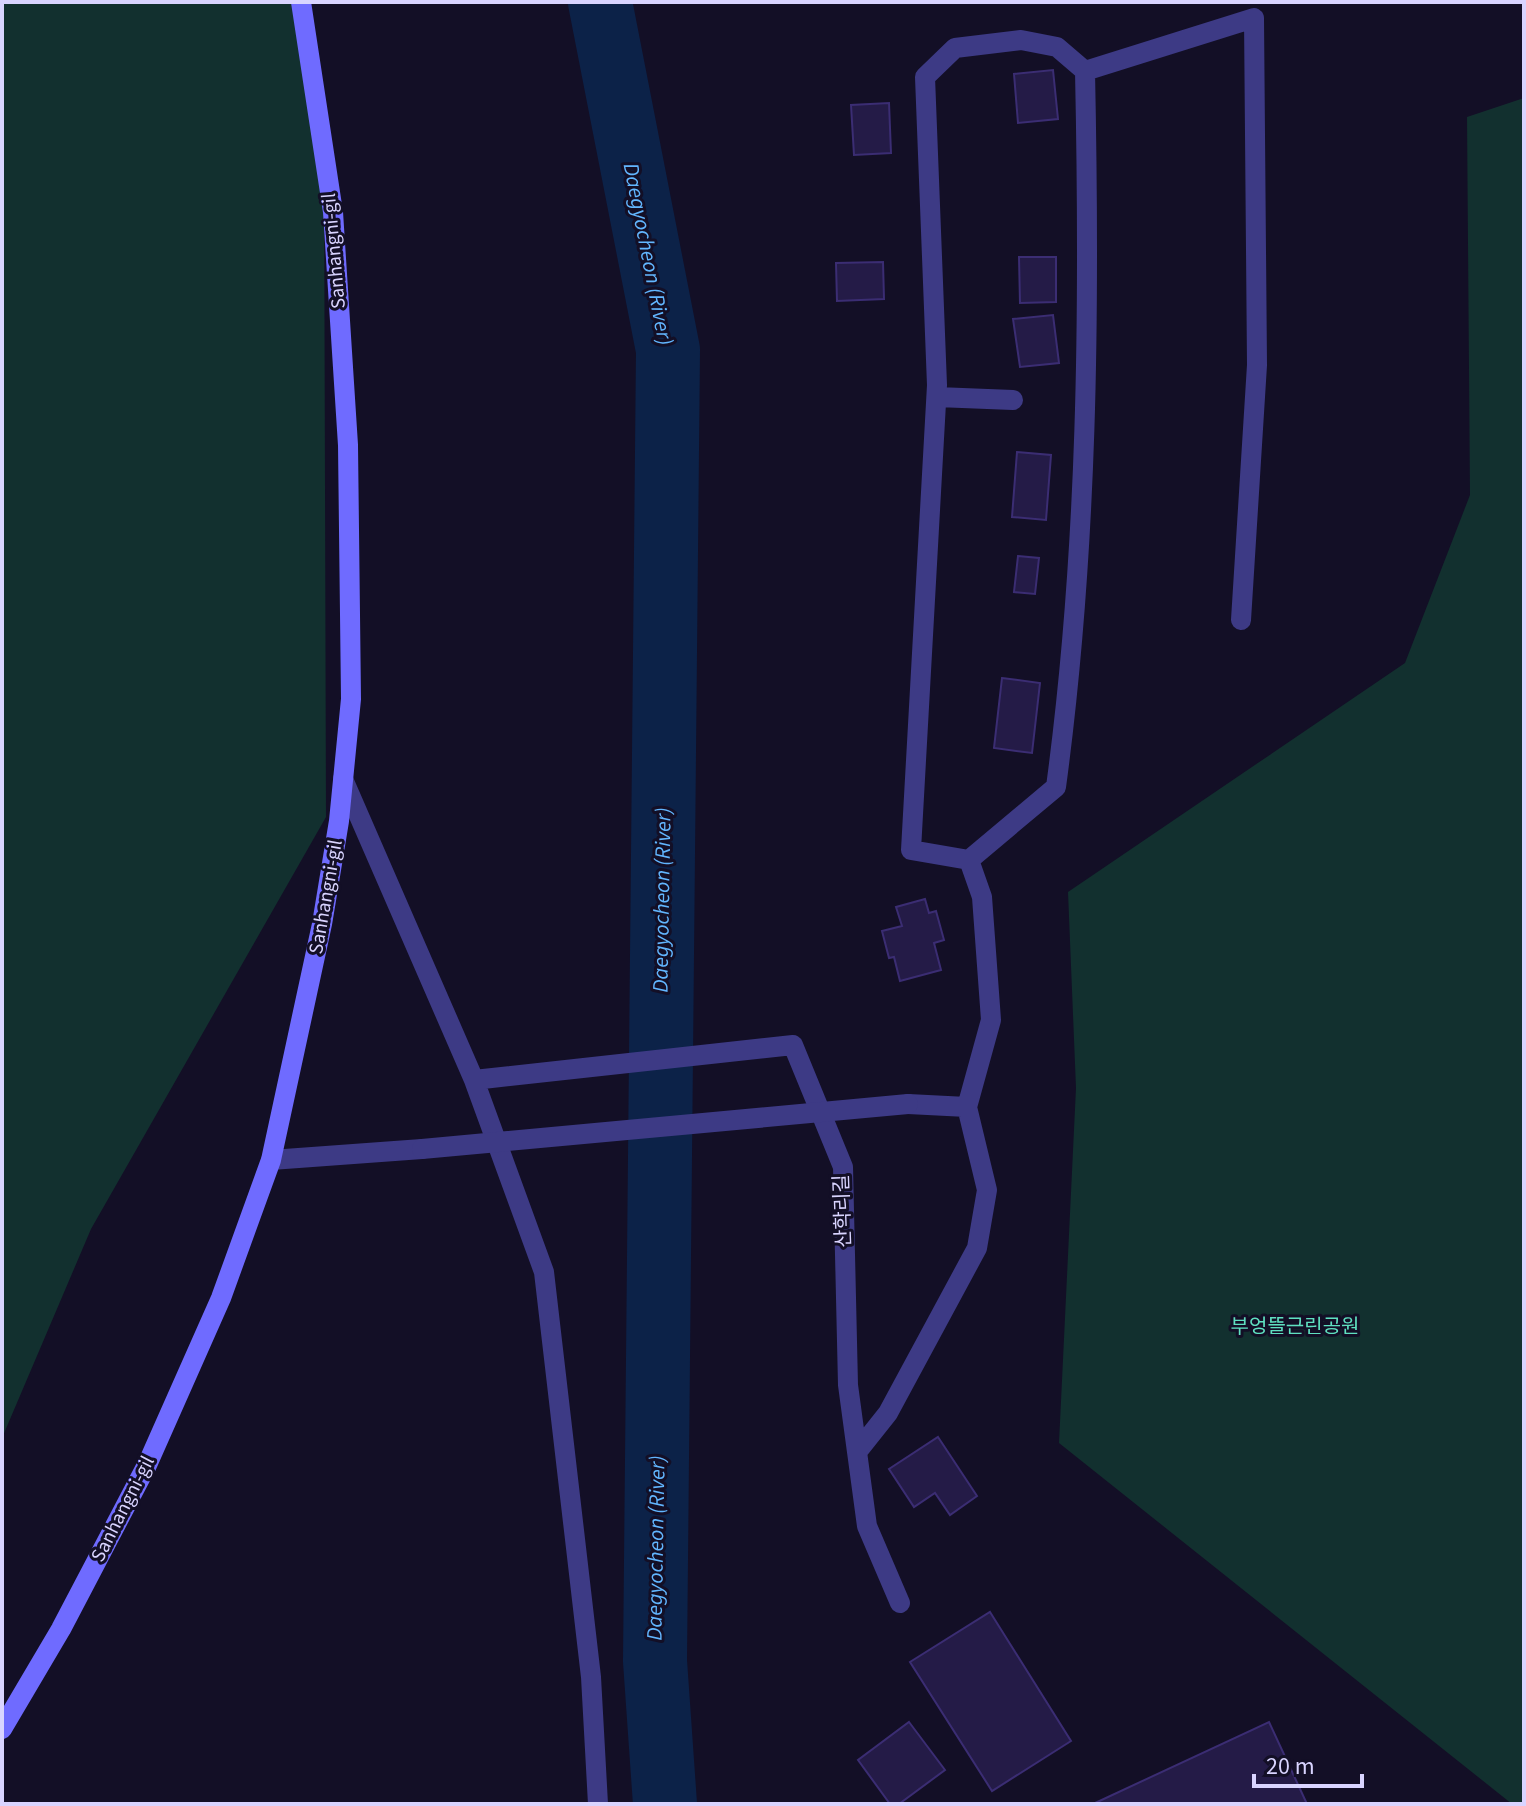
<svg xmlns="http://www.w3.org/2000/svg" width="1526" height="1806" viewBox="0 0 1526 1806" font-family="'Source Sans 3','Noto Sans KR',sans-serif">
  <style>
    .green { fill: #12302f }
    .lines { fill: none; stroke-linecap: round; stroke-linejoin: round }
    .river { stroke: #0c2248; stroke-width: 64 }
    .building { fill: #241b47; stroke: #3b2d73; stroke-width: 2 }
    .minor { stroke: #3d3a85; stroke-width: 20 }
    .secondary { stroke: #6f6bff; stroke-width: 20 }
    .minor-bridge { stroke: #3d3a85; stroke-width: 20 }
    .labels { text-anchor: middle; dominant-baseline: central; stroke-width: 6; stroke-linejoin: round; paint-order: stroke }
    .street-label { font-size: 20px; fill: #d9d4ff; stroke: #130f26 }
    .park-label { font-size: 20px; fill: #5fe0c0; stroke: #130f26 }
    .water-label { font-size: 22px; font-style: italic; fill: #62b6ff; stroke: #130f26 }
  </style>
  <rect width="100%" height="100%" fill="#130f26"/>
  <path class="green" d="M 2,2 L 299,2 L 324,154 L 326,817 L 91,1229 L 2,1438 Z
    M 1524,98 L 1524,1804 L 1512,1804 L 1059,1443 L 1076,1088 L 1068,892 L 1405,663 L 1470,495 L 1467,117 Z"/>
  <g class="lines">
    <path class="river" d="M 600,2 L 668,350 L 655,1661 L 665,1804"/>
  </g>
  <path class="building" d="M 1053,70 L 1058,119 L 1018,123 L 1014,74 Z
    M 889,103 L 891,153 L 854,155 L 851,105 Z
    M 1019,257 L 1056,257 L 1056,302 L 1020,303 Z
    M 883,262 L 884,299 L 837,301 L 836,263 Z
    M 1053,315 L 1059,363 L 1020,367 L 1013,319 Z
    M 1017,452 L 1051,455 L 1046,520 L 1012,517 Z
    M 1018,556 L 1039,558 L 1035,594 L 1014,592 Z
    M 1002,678 L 1040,683 L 1032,753 L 994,748 Z
    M 925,899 L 929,913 L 936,911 L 944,940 L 934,943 L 941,970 L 900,981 L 894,957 L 889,958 L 882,931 L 902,926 L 896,907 Z
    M 938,1437 L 977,1496 L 950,1515 L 935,1493 L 914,1507 L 889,1469 Z
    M 990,1612 L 1071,1741 L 992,1791 L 910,1662 Z
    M 909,1722 L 945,1770 L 899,1804 L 890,1804 L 858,1760 Z
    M 1269,1722 L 1307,1804 L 1093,1804 Z"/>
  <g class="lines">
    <path class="minor" d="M 1085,71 L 1254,18 L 1257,365 L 1241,620
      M 937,397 L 1013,400
      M 343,779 L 474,1080 L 544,1272 L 591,1677 L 598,1804
      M 474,1080 L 793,1045 L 843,1167 L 848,1385 L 867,1526 L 900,1603
      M 967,1107 L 991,1020 L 982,897 L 969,860 L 911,850 L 937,385 L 925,77 L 955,48 L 1021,40 L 1057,47 L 1085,71 C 1090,311 1088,549 1056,787 L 969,860
      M 271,1160 L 422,1149
      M 857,1452 L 888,1413 L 977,1248 L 987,1190 L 967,1107 L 908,1104"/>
    <path class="secondary" d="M 2,1729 L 61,1629 L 147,1465 L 221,1298 L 271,1160 L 322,924 L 339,821 L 351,699 L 348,445 L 333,212 L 301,2"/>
    <path class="minor-bridge" d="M 422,1149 L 908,1104"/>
  </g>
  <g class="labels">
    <g class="street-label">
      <text transform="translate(334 251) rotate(-95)">Sanhangni-gil</text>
      <text transform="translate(326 897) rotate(-80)">Sanhangni-gil</text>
      <text transform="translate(843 1211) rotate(-92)">산학리길</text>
      <text transform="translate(123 1509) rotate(-63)">Sanhangni-gil</text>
    </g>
    <g class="park-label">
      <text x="1295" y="1327">부엉뜰근린공원</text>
    </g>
    <g class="water-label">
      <text transform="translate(648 254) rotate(79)">Daegyocheon (River)</text>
      <text transform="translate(662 900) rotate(-89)">Daegyocheon (River)</text>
      <text transform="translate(656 1548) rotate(-89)">Daegyocheon (River)</text>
    </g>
  </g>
  <rect width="1526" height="1806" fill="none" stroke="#d9d4ff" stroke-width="8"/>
  <path d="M1254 1774v12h108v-12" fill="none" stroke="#d9d4ff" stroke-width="4"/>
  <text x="1266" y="1774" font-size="24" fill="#d9d4ff" stroke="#130f26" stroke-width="6" paint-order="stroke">20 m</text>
</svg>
